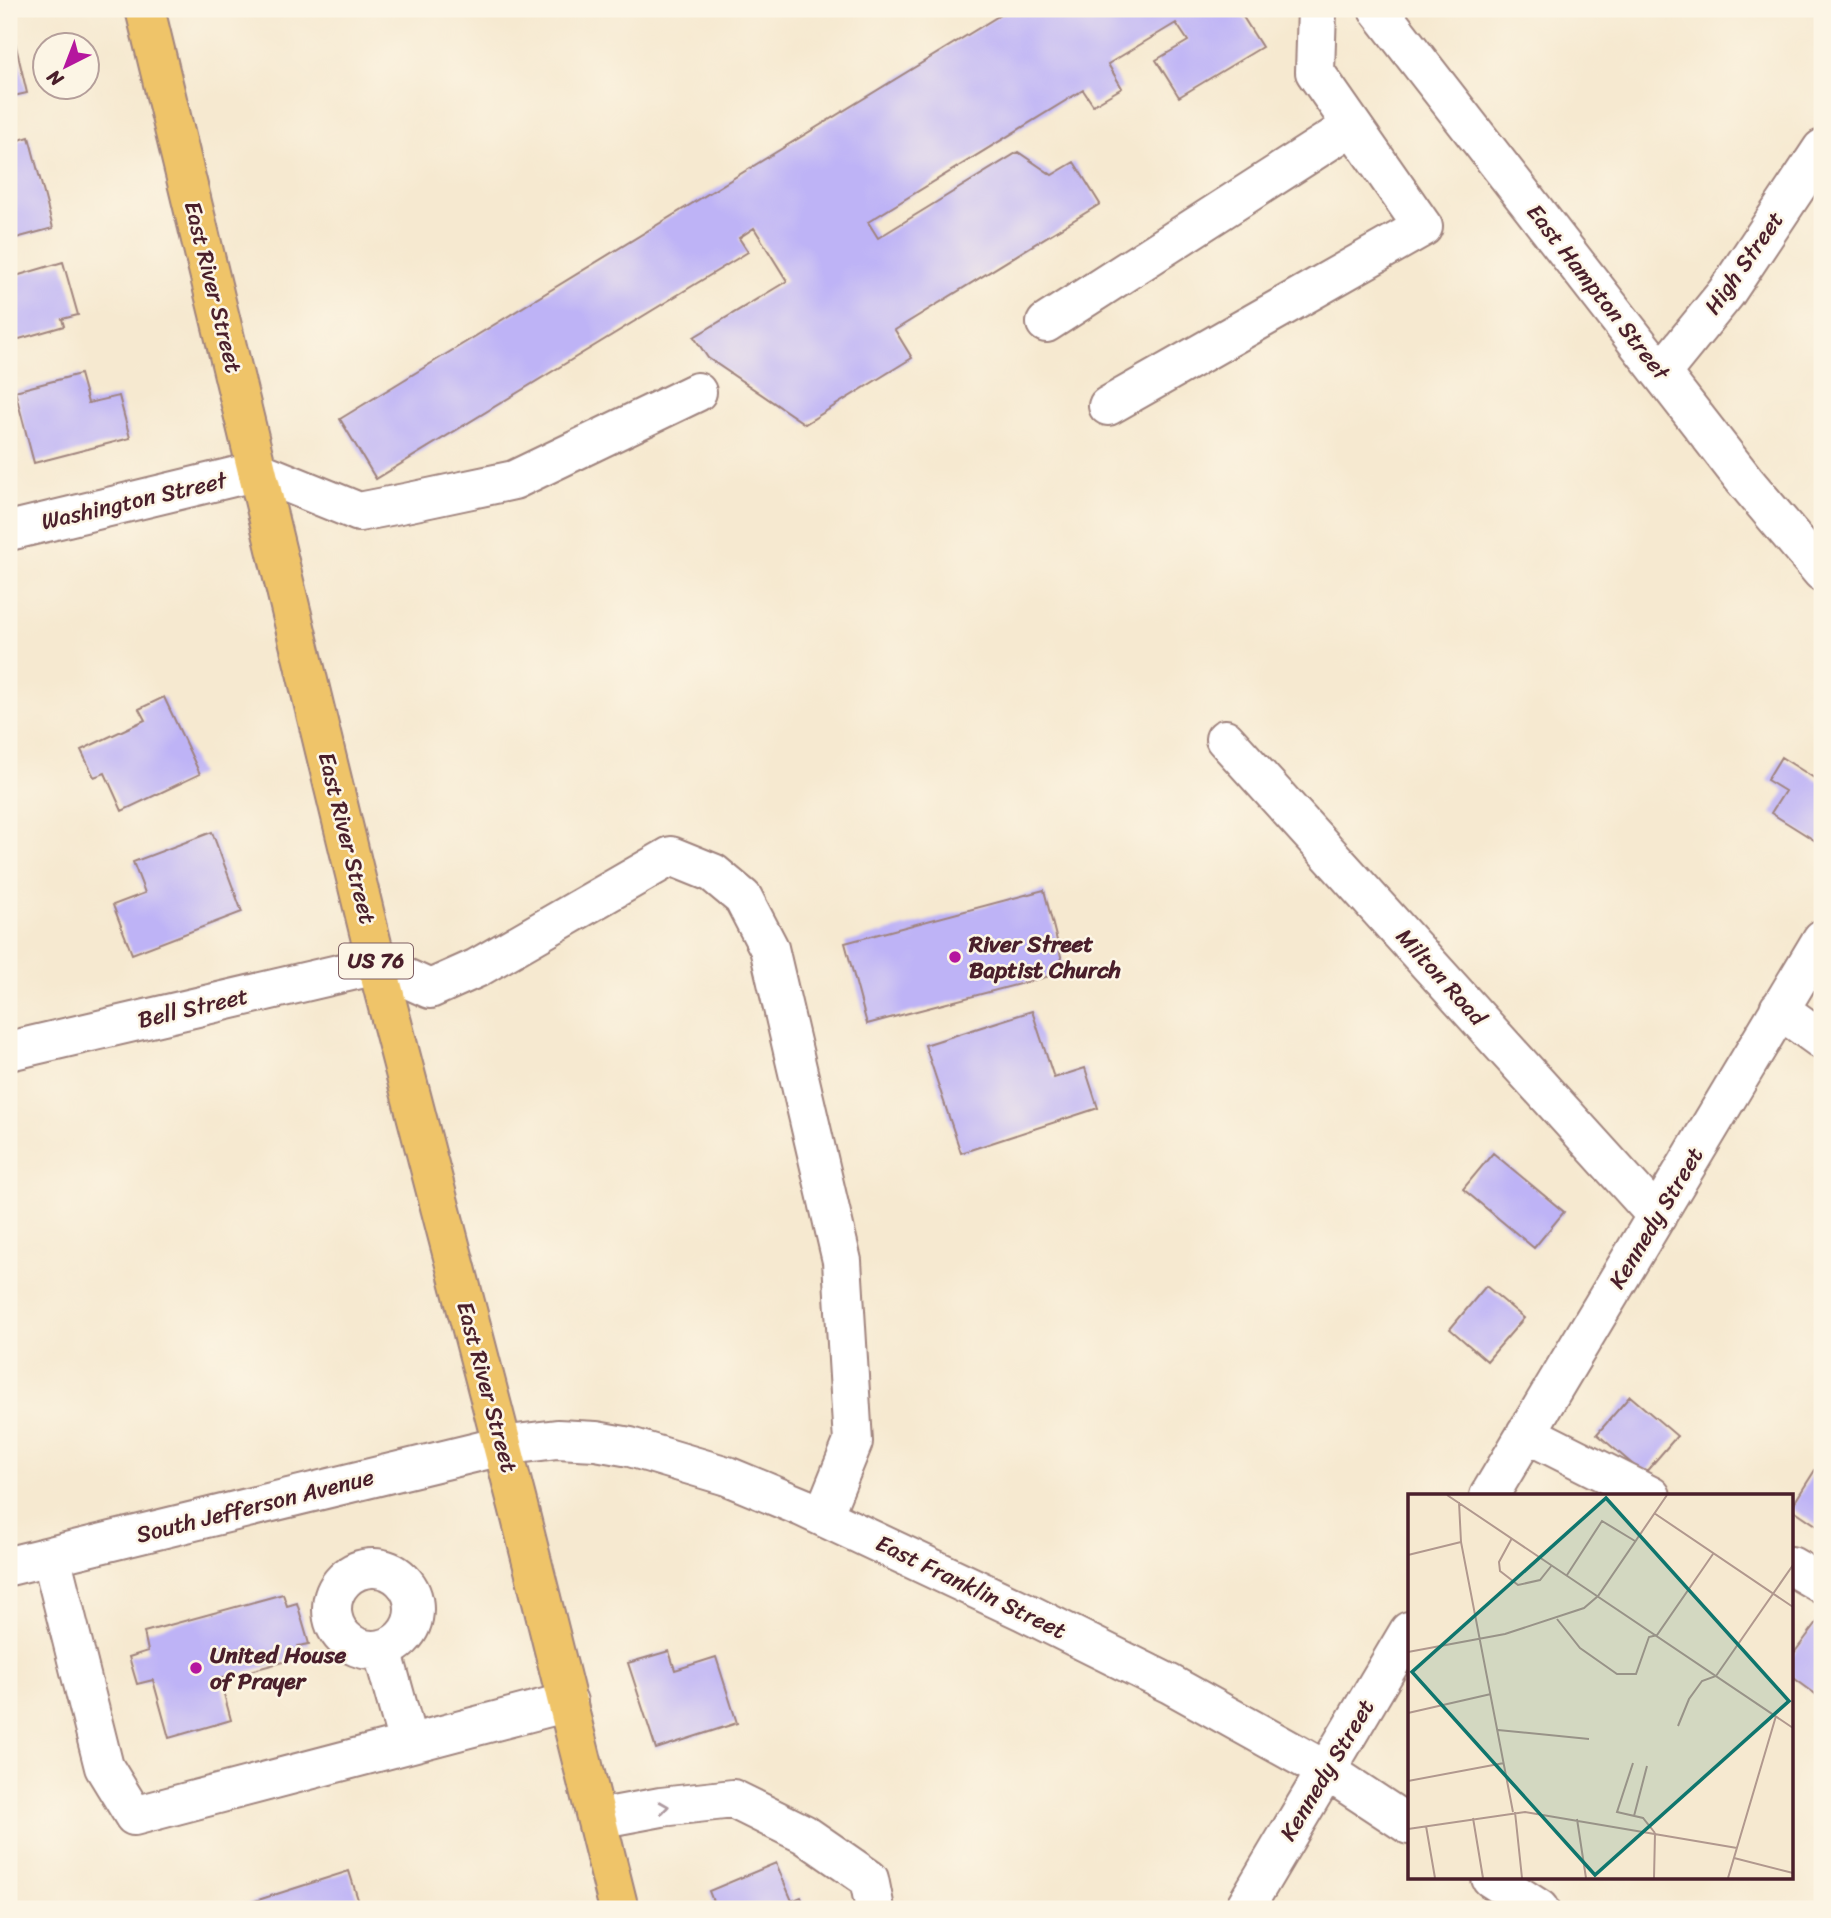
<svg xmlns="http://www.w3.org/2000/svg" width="1831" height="1918" viewBox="0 0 1831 1918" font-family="Sriracha,sans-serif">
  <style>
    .building { fill: #beb3f6 }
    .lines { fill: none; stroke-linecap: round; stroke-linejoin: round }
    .minor-casing { stroke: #a0847e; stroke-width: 42 }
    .major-casing { stroke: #a0847e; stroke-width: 42 }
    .minor { stroke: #fff; stroke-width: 38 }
    .major { stroke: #efc469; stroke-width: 38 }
    .oneway { stroke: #ae9aa0 }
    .poi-dot { fill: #b5179e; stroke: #fcf5e5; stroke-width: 2.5 }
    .labels { text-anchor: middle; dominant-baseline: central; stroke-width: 5; stroke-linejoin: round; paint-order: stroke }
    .shield { fill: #fcf5e5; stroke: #7f5f63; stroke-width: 2 }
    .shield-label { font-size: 21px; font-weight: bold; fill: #4a1f2b }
    .street-label { font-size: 23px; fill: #4a1f2b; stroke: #fcf5e5 }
    .poi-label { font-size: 23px; font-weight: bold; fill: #4a1f2b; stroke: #fcf5e5; text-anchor: start }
    .inset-road { fill: none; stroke: #b1988e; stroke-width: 2 }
    .view { fill: #0f766e; fill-opacity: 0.15; stroke: #0f766e; stroke-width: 3.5 }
    .inset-edge { fill: none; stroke: #4a1f2b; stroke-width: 3.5 }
  </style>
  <rect width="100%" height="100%" fill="#fcf5e5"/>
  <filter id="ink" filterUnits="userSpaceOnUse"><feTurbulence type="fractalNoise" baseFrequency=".0143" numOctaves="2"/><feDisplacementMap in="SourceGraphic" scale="14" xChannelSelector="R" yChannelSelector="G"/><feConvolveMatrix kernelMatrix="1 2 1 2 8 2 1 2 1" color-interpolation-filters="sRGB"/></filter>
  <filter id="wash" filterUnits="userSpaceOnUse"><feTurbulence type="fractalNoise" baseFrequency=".00686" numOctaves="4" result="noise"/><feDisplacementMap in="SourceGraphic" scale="28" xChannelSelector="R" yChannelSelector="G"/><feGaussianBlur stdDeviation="1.57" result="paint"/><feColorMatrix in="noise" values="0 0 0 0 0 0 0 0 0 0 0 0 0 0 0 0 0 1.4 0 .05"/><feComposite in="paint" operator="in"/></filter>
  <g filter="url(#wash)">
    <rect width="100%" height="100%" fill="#f6e9d0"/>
    <g id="blocks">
      <path class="building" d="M 1010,9 L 1238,9 L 1262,47 L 1179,97 L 1156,60 L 1188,41 L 1176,23 L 1108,64 L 1122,88 L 1093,105 L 1083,90 L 868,222 L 878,238 L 1018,152 L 1052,175 L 1074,162 L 1100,204 L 895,330 L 912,358 L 805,424 L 708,358 L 694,337 L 787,281 L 754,228 L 739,238 L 748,252 L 376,479 L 340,419 Z
        M 10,21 L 27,93 L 9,97 L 9,22 Z
        M 29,137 L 53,228 L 9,240 L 9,143 Z
        M 63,262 L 78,315 L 62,319 L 64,326 L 9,342 L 9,278 Z
        M 80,374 L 88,403 L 119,396 L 130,438 L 34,463 L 15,391 Z
        M 164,697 L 200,774 L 122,811 L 105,773 L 94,777 L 81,750 L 145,720 L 139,709 Z
        M 1781,757 L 1822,783 L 1822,845 L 1771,813 L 1785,791 L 1767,780 Z
        M 212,832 L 242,912 L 132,954 L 113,905 L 145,893 L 133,862 Z
        M 1044,890 L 1065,972 L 867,1024 L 845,943 Z
        M 1032,1011 L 1054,1078 L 1085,1068 L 1098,1108 L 961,1153 L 925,1045 Z
        M 1493,1153 L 1564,1212 L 1534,1248 L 1463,1189 Z
        M 1486,1286 L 1524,1318 L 1487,1361 L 1450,1329 Z
        M 1630,1396 L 1677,1436 L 1644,1474 L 1597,1434 Z
        M 1822,1459 L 1822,1529 L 1791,1508 Z
        M 283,1594 L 287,1606 L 297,1603 L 309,1644 L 298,1646 L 301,1657 L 220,1679 L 231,1720 L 169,1738 L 153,1680 L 137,1684 L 129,1657 L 148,1651 L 144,1632 Z
        M 1818,1621 L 1822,1625 L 1821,1698 L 1791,1676 L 1791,1657 Z
        M 669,1651 L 675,1670 L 716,1657 L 737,1723 L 656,1749 L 628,1663 Z
        M 776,1863 L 792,1901 L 801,1897 L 806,1909 L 716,1909 L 709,1891 Z
        M 349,1871 L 361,1909 L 230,1909 Z"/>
    </g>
  </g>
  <g filter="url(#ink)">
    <use href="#blocks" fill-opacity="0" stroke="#a0847e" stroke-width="2"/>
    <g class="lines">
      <defs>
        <path id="minor" d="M 1378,9 L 1745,481 L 1822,572
          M 1046,323 L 1352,126
          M 1661,373 L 1726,293 L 1822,149
          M 1108,406 L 1423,227 L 1315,72 L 1317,9
          M 9,531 L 258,471 L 359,512 L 410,502 L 514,480 L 697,392
          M 1225,739 L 1657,1216
          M 1779,1009 L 1822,1040
          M 9,1051 L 377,965 L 430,989 L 477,968 L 671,856 L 713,873 L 743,898 L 769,948 L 842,1261 L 853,1442 L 823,1516
          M 1526,1433 L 1651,1496
          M 1489,1496 L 1822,939
          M 51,1556 L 104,1767 L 134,1816 L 568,1702
          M 9,1566 L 502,1446 L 557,1439 L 596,1441 L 630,1447 L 727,1476 L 802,1507 L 1023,1611 L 1170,1684 L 1327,1771 L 1409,1825
          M 1791,1566 L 1822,1584
          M332 1609a41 41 0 1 1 82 0a41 41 0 1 1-82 0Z
          M 382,1649 L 408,1743
          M 597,1819 L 661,1807 L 733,1799 L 804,1834 L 869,1879 L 875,1909
          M 1491,1878 L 1539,1909
          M 1244,1909 L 1409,1631"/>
        <path id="major" d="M 145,9 L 377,965 L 518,1506 L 619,1909"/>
      </defs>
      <use href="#minor" class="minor-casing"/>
      <use href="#major" class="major-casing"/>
      <use href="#minor" class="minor"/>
      <use href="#major" class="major"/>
    </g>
    <defs><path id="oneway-chevron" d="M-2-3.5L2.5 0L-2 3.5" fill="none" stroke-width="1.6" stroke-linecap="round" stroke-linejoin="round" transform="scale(1.75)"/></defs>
    <use class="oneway" href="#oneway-chevron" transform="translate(664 1807) rotate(-8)"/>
  </g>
  <g class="poi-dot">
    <circle cx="955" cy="957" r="7"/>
    <circle cx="196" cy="1668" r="7"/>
  </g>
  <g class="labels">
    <rect class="shield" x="339" y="943.5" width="74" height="35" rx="5"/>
    <g class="shield-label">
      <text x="376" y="961">US 76</text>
    </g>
    <g class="street-label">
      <text transform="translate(1744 263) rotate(-55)">High Street</text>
      <text transform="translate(213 287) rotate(76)">East River Street</text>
      <text transform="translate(1598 292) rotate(52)">East Hampton Street</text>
      <text transform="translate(134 501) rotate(-13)">Washington Street</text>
      <text transform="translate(347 838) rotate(76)">East River Street</text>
      <text transform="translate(1441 977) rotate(48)">Milton Road</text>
      <text transform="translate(193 1008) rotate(-13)">Bell Street</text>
      <text transform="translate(1656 1218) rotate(-59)">Kennedy Street</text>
      <text transform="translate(487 1387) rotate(75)">East River Street</text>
      <text transform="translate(255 1506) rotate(-14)">South Jefferson Avenue</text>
      <text transform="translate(971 1587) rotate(26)">East Franklin Street</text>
      <text transform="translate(1327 1770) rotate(-59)">Kennedy Street</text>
    </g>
    <g class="poi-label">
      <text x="969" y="944">River Street<tspan x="969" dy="26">Baptist Church</tspan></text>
      <text x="210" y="1655">United House<tspan x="210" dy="26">of Prayer</tspan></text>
    </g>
  </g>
  <g transform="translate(1408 1494)">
    <rect width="385" height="385" fill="#f6e9d0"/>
    <path class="inset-road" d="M 39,1 L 385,234M 51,8 L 53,48 L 105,318M 246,19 L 385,113M 104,44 L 91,68 L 92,77 L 110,91 L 132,86 L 144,71M 0,61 L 53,48M 159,81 L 194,27 L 227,47M 149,125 L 172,154 L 209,180 L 228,180 L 241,143 L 249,141 L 305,60M 0,158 L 97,140 L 176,114 L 190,102 L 259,1M 0,219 L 83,200M 270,232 L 281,205 L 294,187 L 308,182 L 385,71M 90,236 L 181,245M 225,269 L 209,318 L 235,324 L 247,339M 0,287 L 96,269M 107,318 L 114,384M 226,322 L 239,272M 65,324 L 75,384M 169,325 L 178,384M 18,332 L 27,384M 0,335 L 117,318 L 329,354M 326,364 L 385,379M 246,384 L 247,339M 320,384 L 368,222"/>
    <path class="view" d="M 198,4 L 381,207 L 187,381 L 4,178 Z"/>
    <rect width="385" height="385" class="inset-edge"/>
  </g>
  <rect width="1831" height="1918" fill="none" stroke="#fcf5e5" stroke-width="35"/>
  <g transform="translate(66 66) rotate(222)"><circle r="33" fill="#fcf5e5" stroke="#b59f9b" stroke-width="2"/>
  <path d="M0-5L12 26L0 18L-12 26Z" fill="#b5179e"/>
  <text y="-10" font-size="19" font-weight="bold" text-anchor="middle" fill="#4a1f2b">N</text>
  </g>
</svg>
